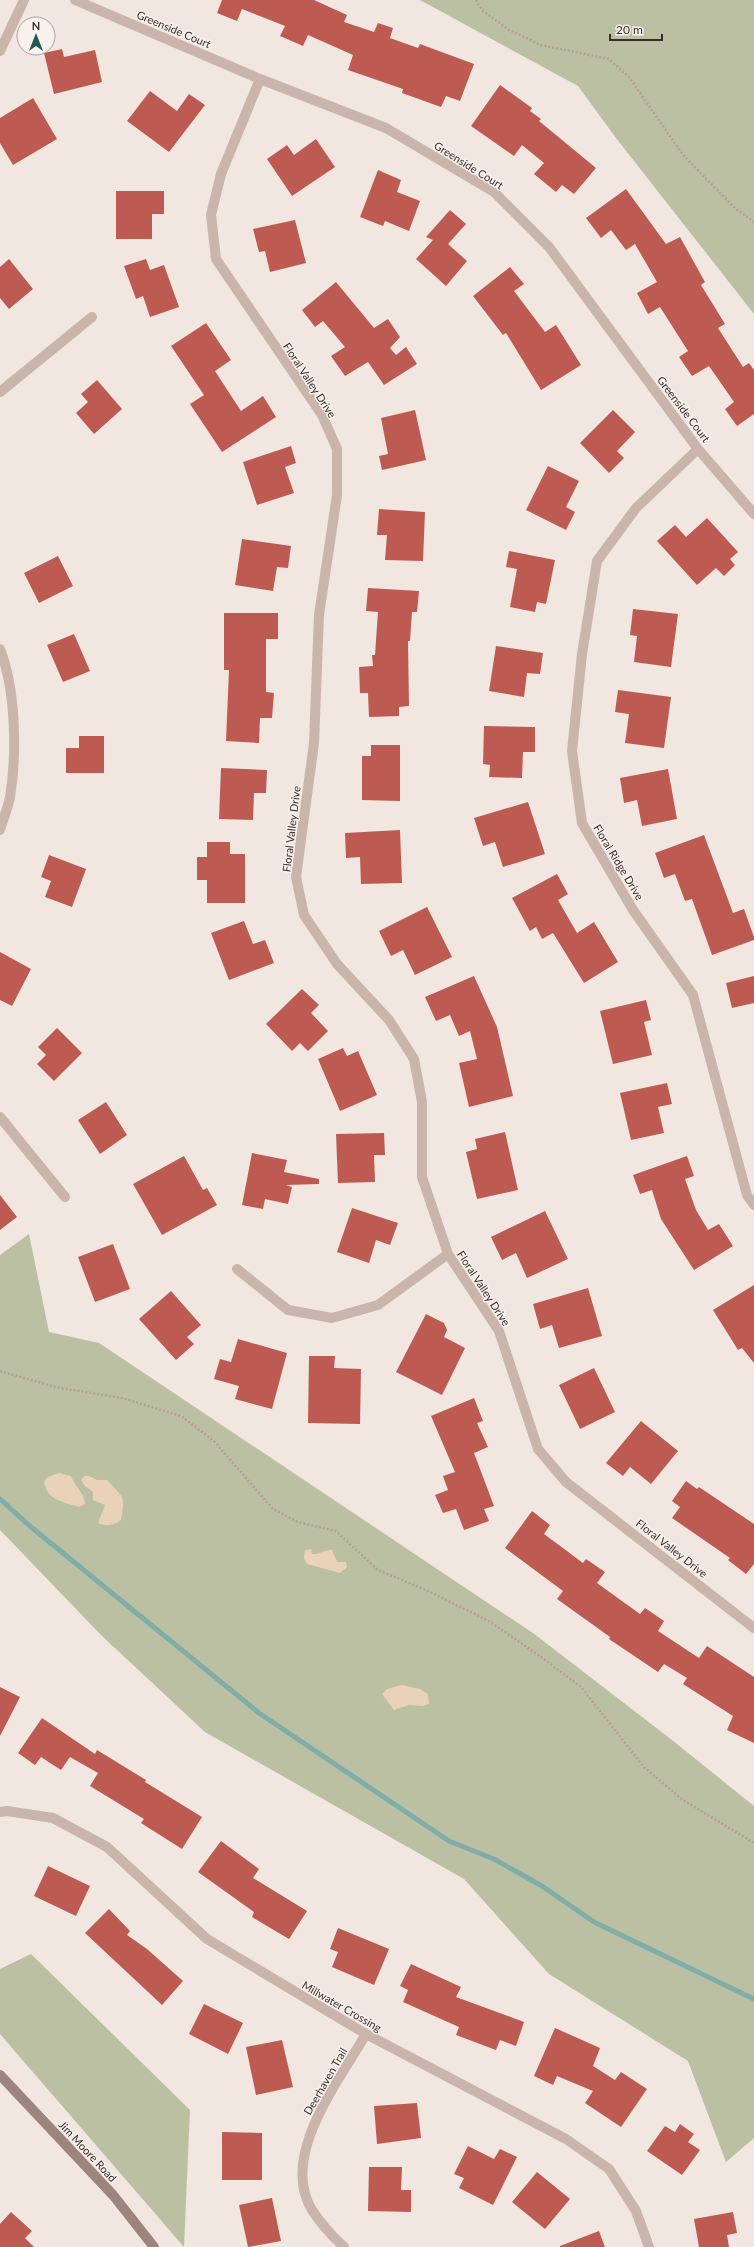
<svg xmlns="http://www.w3.org/2000/svg" width="754" height="2247" viewBox="0 0 754 2247" font-family="Lato,sans-serif">
  <style>
    .green { fill: #bac0a1 }
    .sand { fill: #ead2b9 }
    .lines { fill: none; stroke-linecap: round; stroke-linejoin: round }
    .stream { stroke: #81ada8; stroke-width: 5 }
    .building { fill: #bd5b52 }
    .path { stroke: #b59f97; stroke-width: 2.5; stroke-dasharray: 2 2; stroke-linecap: butt }
    .street { stroke: #c9b5ac; stroke-width: 10 }
    .secondary { stroke: #9d847e; stroke-width: 10 }
    .labels { text-anchor: middle; dominant-baseline: central; stroke-width: 3; stroke-linejoin: round; paint-order: stroke }
    .street-label { font-size: 11px; fill: #382d2b; stroke: #f9f1ec }
  </style>
  <rect width="100%" height="100%" fill="#f1e6e0"/>
  <path class="green" d="M 420,0 L 754,0 L 754,314 L 616,138 L 578,86 Z
    M 29,1234 L 49,1332 L 99,1343 L 533,1633 L 672,1740 L 754,1806 L 754,2138 L 726,2162 L 688,2061 L 549,1974 L 464,1879 L 205,1732 L 102,1636 L 0,1530 L 0,1255 Z
    M 31,1954 L 190,2110 L 184,2247 L 0,2034 L 0,1969 Z"/>
  <path class="sand" d="M 59,1473 L 71,1476 C 75,1487 84,1492 85,1504 L 79,1507 C 63,1502 46,1500 44,1481 L 48,1477 Z
    M 84,1476 L 89,1476 L 97,1480 L 107,1480 C 122,1497 126,1494 121,1520 C 114,1525 107,1527 98,1523 L 105,1505 L 93,1500 L 93,1492 L 85,1486 L 81,1480 Z
    M 311,1549 L 312,1554 C 319,1555 325,1549 332,1550 L 337,1562 L 346,1562 L 347,1567 L 340,1573 L 307,1564 L 304,1558 L 305,1550 Z
    M 402,1685 L 420,1689 L 428,1694 L 429,1704 L 423,1706 L 409,1705 L 394,1710 L 382,1694 L 387,1689 Z"/>
  <g class="lines">
    <path class="stream" d="M 0,1499 L 31,1527 L 259,1713 L 449,1841 L 494,1859 L 542,1886 L 594,1922 L 754,1999"/>
  </g>
  <path class="building" d="M 222,0 L 314,0 L 347,15 L 344,22 L 374,32 L 378,23 L 393,28 L 390,38 L 418,48 L 420,44 L 474,64 L 460,101 L 446,96 L 441,107 L 402,93 L 403,89 L 348,70 L 353,55 L 308,35 L 303,46 L 280,36 L 285,26 L 242,9 L 237,21 L 217,13 Z
    M 62,49 L 64,57 L 95,50 L 102,82 L 54,94 L 44,53 Z
    M 500,85 L 532,108 L 530,111 L 541,119 L 539,121 L 596,168 L 574,194 L 562,185 L 556,192 L 534,174 L 544,163 L 522,145 L 514,156 L 471,126 Z
    M 150,91 L 177,111 L 189,94 L 205,105 L 169,152 L 127,121 Z
    M 33,98 L 57,139 L 13,165 L 0,143 L 0,118 Z
    M 316,139 L 335,167 L 292,196 L 267,159 L 287,145 L 294,155 Z
    M 378,170 L 401,180 L 397,192 L 420,201 L 409,231 L 385,221 L 383,226 L 360,217 Z
    M 626,189 L 666,244 L 680,237 L 705,282 L 701,285 L 725,324 L 718,328 L 743,367 L 749,363 L 754,370 L 754,414 L 737,426 L 725,409 L 734,402 L 709,366 L 692,376 L 679,357 L 688,351 L 660,307 L 648,314 L 637,293 L 657,282 L 635,244 L 626,250 L 611,230 L 601,238 L 586,218 Z
    M 116,191 L 164,191 L 164,214 L 152,214 L 152,239 L 116,239 Z
    M 450,210 L 466,224 L 448,244 L 467,261 L 446,286 L 416,259 L 433,240 L 426,237 Z
    M 295,220 L 306,263 L 270,272 L 265,251 L 259,252 L 253,229 Z
    M 9,259 L 33,289 L 9,309 L 0,298 L 0,267 Z
    M 146,259 L 150,270 L 164,265 L 179,307 L 150,317 L 143,296 L 136,299 L 124,266 Z
    M 510,267 L 524,284 L 514,291 L 545,332 L 556,325 L 581,365 L 541,390 L 506,333 L 503,335 L 473,296 Z
    M 336,282 L 374,328 L 388,319 L 400,337 L 390,348 L 396,355 L 406,347 L 417,364 L 384,385 L 368,362 L 345,376 L 331,356 L 345,347 L 323,321 L 315,327 L 302,310 Z
    M 206,323 L 231,360 L 215,371 L 241,411 L 263,396 L 276,417 L 222,452 L 190,404 L 204,395 L 171,346 Z
    M 97,380 L 122,409 L 94,434 L 76,413 L 88,402 L 81,394 Z
    M 415,410 L 426,460 L 382,470 L 379,456 L 388,454 L 381,418 Z
    M 613,410 L 635,432 L 617,451 L 624,458 L 609,473 L 580,443 Z
    M 291,446 L 296,463 L 285,467 L 294,493 L 257,505 L 243,462 Z
    M 548,466 L 579,481 L 566,507 L 575,512 L 566,530 L 526,510 Z
    M 379,509 L 425,512 L 423,561 L 385,560 L 387,535 L 377,535 Z
    M 707,518 L 738,552 L 730,559 L 735,565 L 724,576 L 716,568 L 697,585 L 657,541 L 675,525 L 686,537 Z
    M 242,539 L 291,546 L 288,568 L 277,567 L 273,591 L 235,585 Z
    M 509,551 L 555,560 L 546,604 L 537,602 L 535,612 L 510,607 L 517,569 L 506,567 Z
    M 58,556 L 73,586 L 39,603 L 24,573 Z
    M 368,588 L 419,591 L 417,612 L 412,612 L 410,641 L 408,641 L 409,706 L 399,707 L 399,716 L 369,717 L 368,693 L 360,693 L 359,667 L 373,666 L 372,655 L 375,655 L 378,612 L 366,611 Z
    M 633,609 L 678,614 L 671,667 L 634,662 L 637,636 L 630,635 Z
    M 224,613 L 278,613 L 278,639 L 266,639 L 266,692 L 274,693 L 272,718 L 260,718 L 259,743 L 226,741 L 229,670 L 224,670 Z
    M 74,634 L 90,671 L 63,682 L 47,645 Z
    M 496,646 L 543,653 L 540,674 L 527,673 L 524,697 L 489,691 Z
    M 618,690 L 671,697 L 664,748 L 625,743 L 629,714 L 615,712 Z
    M 484,726 L 535,727 L 535,752 L 523,752 L 522,778 L 489,777 L 490,765 L 483,764 Z
    M 79,736 L 104,736 L 104,773 L 66,773 L 66,748 L 79,748 Z
    M 371,745 L 400,745 L 400,801 L 362,800 L 362,756 L 371,756 Z
    M 221,768 L 267,770 L 266,793 L 254,793 L 253,820 L 219,819 Z
    M 668,769 L 677,819 L 642,826 L 637,800 L 624,803 L 620,778 Z
    M 528,802 L 545,854 L 503,867 L 495,842 L 483,846 L 474,818 Z
    M 400,830 L 402,883 L 361,884 L 360,857 L 346,858 L 345,833 Z
    M 704,835 L 733,913 L 744,909 L 754,937 L 754,940 L 712,955 L 692,899 L 685,901 L 675,874 L 664,878 L 655,853 Z
    M 207,842 L 230,842 L 230,854 L 245,854 L 245,903 L 207,903 L 207,880 L 197,880 L 197,857 L 207,857 Z
    M 49,855 L 86,869 L 72,907 L 45,897 L 51,881 L 41,877 Z
    M 557,874 L 568,894 L 558,900 L 577,933 L 594,922 L 618,962 L 584,983 L 553,933 L 542,939 L 536,927 L 530,931 L 512,898 Z
    M 427,907 L 452,957 L 415,975 L 403,950 L 391,956 L 379,931 Z
    M 244,921 L 253,944 L 265,940 L 274,963 L 229,980 L 211,933 Z
    M 0,952 L 31,969 L 12,1006 L 0,1000 Z
    M 474,976 L 497,1027 L 513,1096 L 469,1107 L 459,1063 L 477,1059 L 470,1031 L 459,1036 L 450,1015 L 436,1021 L 425,997 Z
    M 754,976 L 754,1003 L 732,1008 L 726,983 Z
    M 302,989 L 319,1005 L 311,1013 L 328,1031 L 308,1051 L 300,1043 L 292,1051 L 266,1024 Z
    M 646,1000 L 651,1020 L 644,1022 L 652,1055 L 613,1064 L 600,1011 Z
    M 57,1028 L 82,1053 L 54,1081 L 37,1064 L 46,1055 L 38,1047 Z
    M 343,1048 L 347,1056 L 358,1051 L 377,1095 L 340,1111 L 318,1059 Z
    M 667,1083 L 672,1104 L 658,1107 L 664,1133 L 631,1140 L 620,1093 Z
    M 106,1102 L 127,1135 L 100,1154 L 78,1120 Z
    M 505,1132 L 518,1190 L 477,1199 L 466,1152 L 477,1149 L 475,1139 Z
    M 384,1133 L 385,1155 L 374,1155 L 375,1182 L 338,1183 L 336,1134 Z
    M 252,1153 L 287,1160 L 284,1172 L 319,1179 L 319,1184 L 286,1185 L 292,1187 L 288,1204 L 265,1199 L 263,1209 L 242,1205 Z
    M 184,1156 L 203,1190 L 207,1188 L 217,1205 L 162,1235 L 133,1184 Z
    M 687,1156 L 694,1176 L 685,1179 L 696,1210 L 708,1230 L 719,1224 L 733,1246 L 694,1270 L 661,1219 L 652,1190 L 640,1194 L 633,1175 Z
    M 0,1195 L 17,1217 L 0,1230 Z
    M 352,1208 L 398,1223 L 390,1245 L 376,1240 L 369,1263 L 337,1252 Z
    M 545,1211 L 568,1259 L 527,1278 L 516,1253 L 502,1260 L 491,1237 Z
    M 113,1244 L 130,1289 L 95,1302 L 78,1257 Z
    M 754,1285 L 754,1363 L 742,1348 L 738,1350 L 713,1310 Z
    M 588,1288 L 602,1336 L 559,1348 L 552,1325 L 540,1329 L 533,1304 Z
    M 171,1291 L 201,1325 L 187,1337 L 194,1344 L 176,1360 L 139,1319 Z
    M 426,1314 L 444,1323 L 447,1330 L 444,1337 L 465,1348 L 442,1395 L 396,1372 Z
    M 238,1339 L 287,1353 L 272,1409 L 235,1399 L 239,1386 L 214,1379 L 220,1359 L 231,1362 Z
    M 309,1356 L 335,1356 L 334,1368 L 361,1369 L 360,1424 L 308,1423 Z
    M 594,1368 L 615,1412 L 580,1429 L 559,1385 Z
    M 474,1398 L 483,1421 L 477,1423 L 488,1447 L 474,1453 L 494,1506 L 484,1509 L 489,1521 L 464,1530 L 456,1509 L 443,1513 L 435,1495 L 448,1490 L 443,1476 L 455,1472 L 431,1416 Z
    M 641,1421 L 678,1451 L 651,1484 L 630,1467 L 623,1476 L 606,1463 Z
    M 686,1481 L 697,1489 L 699,1487 L 754,1524 L 754,1564 L 746,1574 L 728,1560 L 730,1558 L 672,1518 L 680,1507 L 672,1501 Z
    M 532,1511 L 550,1525 L 544,1534 L 583,1563 L 586,1559 L 605,1572 L 597,1583 L 640,1614 L 645,1608 L 664,1621 L 658,1631 L 699,1658 L 707,1646 L 754,1677 L 754,1743 L 727,1730 L 733,1716 L 683,1684 L 687,1678 L 664,1664 L 658,1672 L 609,1639 L 610,1637 L 557,1599 L 563,1591 L 505,1548 Z
    M 0,1687 L 20,1697 L 0,1736 Z
    M 42,1718 L 95,1754 L 97,1750 L 146,1780 L 145,1782 L 202,1817 L 182,1849 L 141,1823 L 144,1819 L 90,1786 L 98,1773 L 70,1757 L 61,1770 L 41,1757 L 35,1765 L 18,1753 Z
    M 221,1841 L 259,1869 L 253,1878 L 307,1911 L 289,1939 L 252,1917 L 254,1912 L 198,1872 Z
    M 48,1866 L 90,1886 L 76,1916 L 34,1896 Z
    M 109,1909 L 130,1931 L 127,1935 L 147,1949 L 183,1981 L 162,2005 L 85,1933 Z
    M 338,1928 L 389,1949 L 374,1985 L 332,1967 L 338,1952 L 330,1949 Z
    M 411,1964 L 461,1987 L 456,1997 L 524,2022 L 516,2046 L 500,2040 L 496,2050 L 456,2035 L 459,2027 L 403,2002 L 408,1990 L 400,1986 Z
    M 204,2004 L 243,2023 L 228,2054 L 189,2034 Z
    M 555,2028 L 600,2048 L 593,2066 L 615,2080 L 621,2072 L 647,2089 L 621,2127 L 585,2103 L 593,2091 L 557,2076 L 553,2085 L 534,2076 Z
    M 282,2040 L 293,2087 L 256,2095 L 246,2047 Z
    M 417,2103 L 421,2138 L 377,2144 L 374,2106 Z
    M 680,2124 L 694,2134 L 688,2142 L 700,2150 L 682,2175 L 647,2151 L 665,2126 L 675,2132 Z
    M 222,2132 L 262,2133 L 262,2180 L 222,2180 Z
    M 468,2146 L 494,2159 L 500,2149 L 517,2157 L 493,2205 L 459,2188 L 464,2178 L 454,2174 Z
    M 369,2167 L 402,2167 L 401,2190 L 411,2190 L 411,2212 L 368,2211 Z
    M 537,2172 L 570,2199 L 545,2229 L 512,2202 Z
    M 272,2198 L 281,2241 L 248,2247 L 239,2205 Z
    M 11,2212 L 32,2231 L 25,2238 L 34,2247 L 0,2247 L 0,2224 Z
    M 733,2212 L 737,2233 L 727,2235 L 729,2247 L 699,2247 L 694,2219 Z
    M 599,2231 L 605,2247 L 560,2247 L 560,2246 Z"/>
  <g class="lines">
    <path class="path" d="M 476,0 L 482,10 L 509,30 L 541,45 L 609,59 L 629,77 L 683,155 L 735,208 L 754,222
      M 0,1371 L 55,1387 L 122,1398 L 181,1416 L 214,1441 L 273,1509 L 298,1522 L 336,1531 L 378,1570 L 428,1591 L 489,1621 L 541,1657 L 581,1687 L 644,1767 L 683,1800 L 754,1843"/>
    <path class="street" d="M 75,0 L 260,79 L 386,128 L 494,192 L 549,247 L 698,449 L 754,514
      M 0,51 L 24,0
      M 260,79 L 221,174 L 211,215 L 216,259 L 322,415 L 337,449 L 337,495 L 319,615 L 314,743 L 296,877 L 304,915 L 337,964 L 389,1020 L 414,1059 L 422,1102 L 422,1177 L 448,1254 L 499,1331 L 538,1449 L 566,1482 L 754,1628
      M 0,392 L 92,317
      M 698,449 L 636,508 L 597,561 L 582,654 L 572,751 L 582,823 L 633,910 L 693,995 L 747,1195 L 754,1205
      M 0,649 C 16,690 17,754 10,797 C 8,808 3,819 0,830
      M 0,1117 L 65,1197
      M 237,1269 L 288,1310 L 332,1318 L 378,1305 L 448,1254
      M 0,1812 L 7,1811 L 53,1818 L 107,1847 L 207,1939 L 366,2034 L 566,2139 L 609,2169 L 636,2211 L 649,2247
      M 344,2247 C 332,2236 321,2224 312,2210 C 279,2156 339,2081 366,2034"/>
    <path class="secondary" d="M 0,2075 L 113,2195 L 154,2247"/>
  </g>
  <g class="labels">
    <g class="street-label">
      <text transform="translate(174 29) rotate(23)">Greenside Court</text>
      <text transform="translate(469 165) rotate(32)">Greenside Court</text>
      <text transform="translate(310 380) rotate(57)">Floral Valley Drive</text>
      <text transform="translate(684 409) rotate(53)">Greenside Court</text>
      <text transform="translate(291 829) rotate(-83)">Floral Valley Drive</text>
      <text transform="translate(619 862) rotate(59)">Floral Ridge Drive</text>
      <text transform="translate(484 1288) rotate(57)">Floral Valley Drive</text>
      <text transform="translate(672 1548) rotate(38)">Floral Valley Drive</text>
      <text transform="translate(342 2006) rotate(30)">Millwater Crossing</text>
      <text transform="translate(325 2081) rotate(-60)">Deerhaven Trail</text>
      <text transform="translate(88 2151) rotate(47)">Jim Moore Road</text>
    </g>
  </g>
  <g transform="translate(36 36)"><circle r="19" fill="#f9f1ec" stroke="#aca39f"/>
  <path d="M0-3L7 15L0 10L-7 15Z" fill="#235752"/>
  <text y="-6" font-size="11" font-weight="bold" text-anchor="middle" fill="#382d2b">N</text>
  </g>
  <path d="M610 34v6h52v-6" fill="none" stroke="#382d2b" stroke-width="2"/>
  <text x="616" y="34" font-size="12" fill="#382d2b" stroke="#f9f1ec" stroke-width="3" paint-order="stroke">20 m</text>
</svg>
